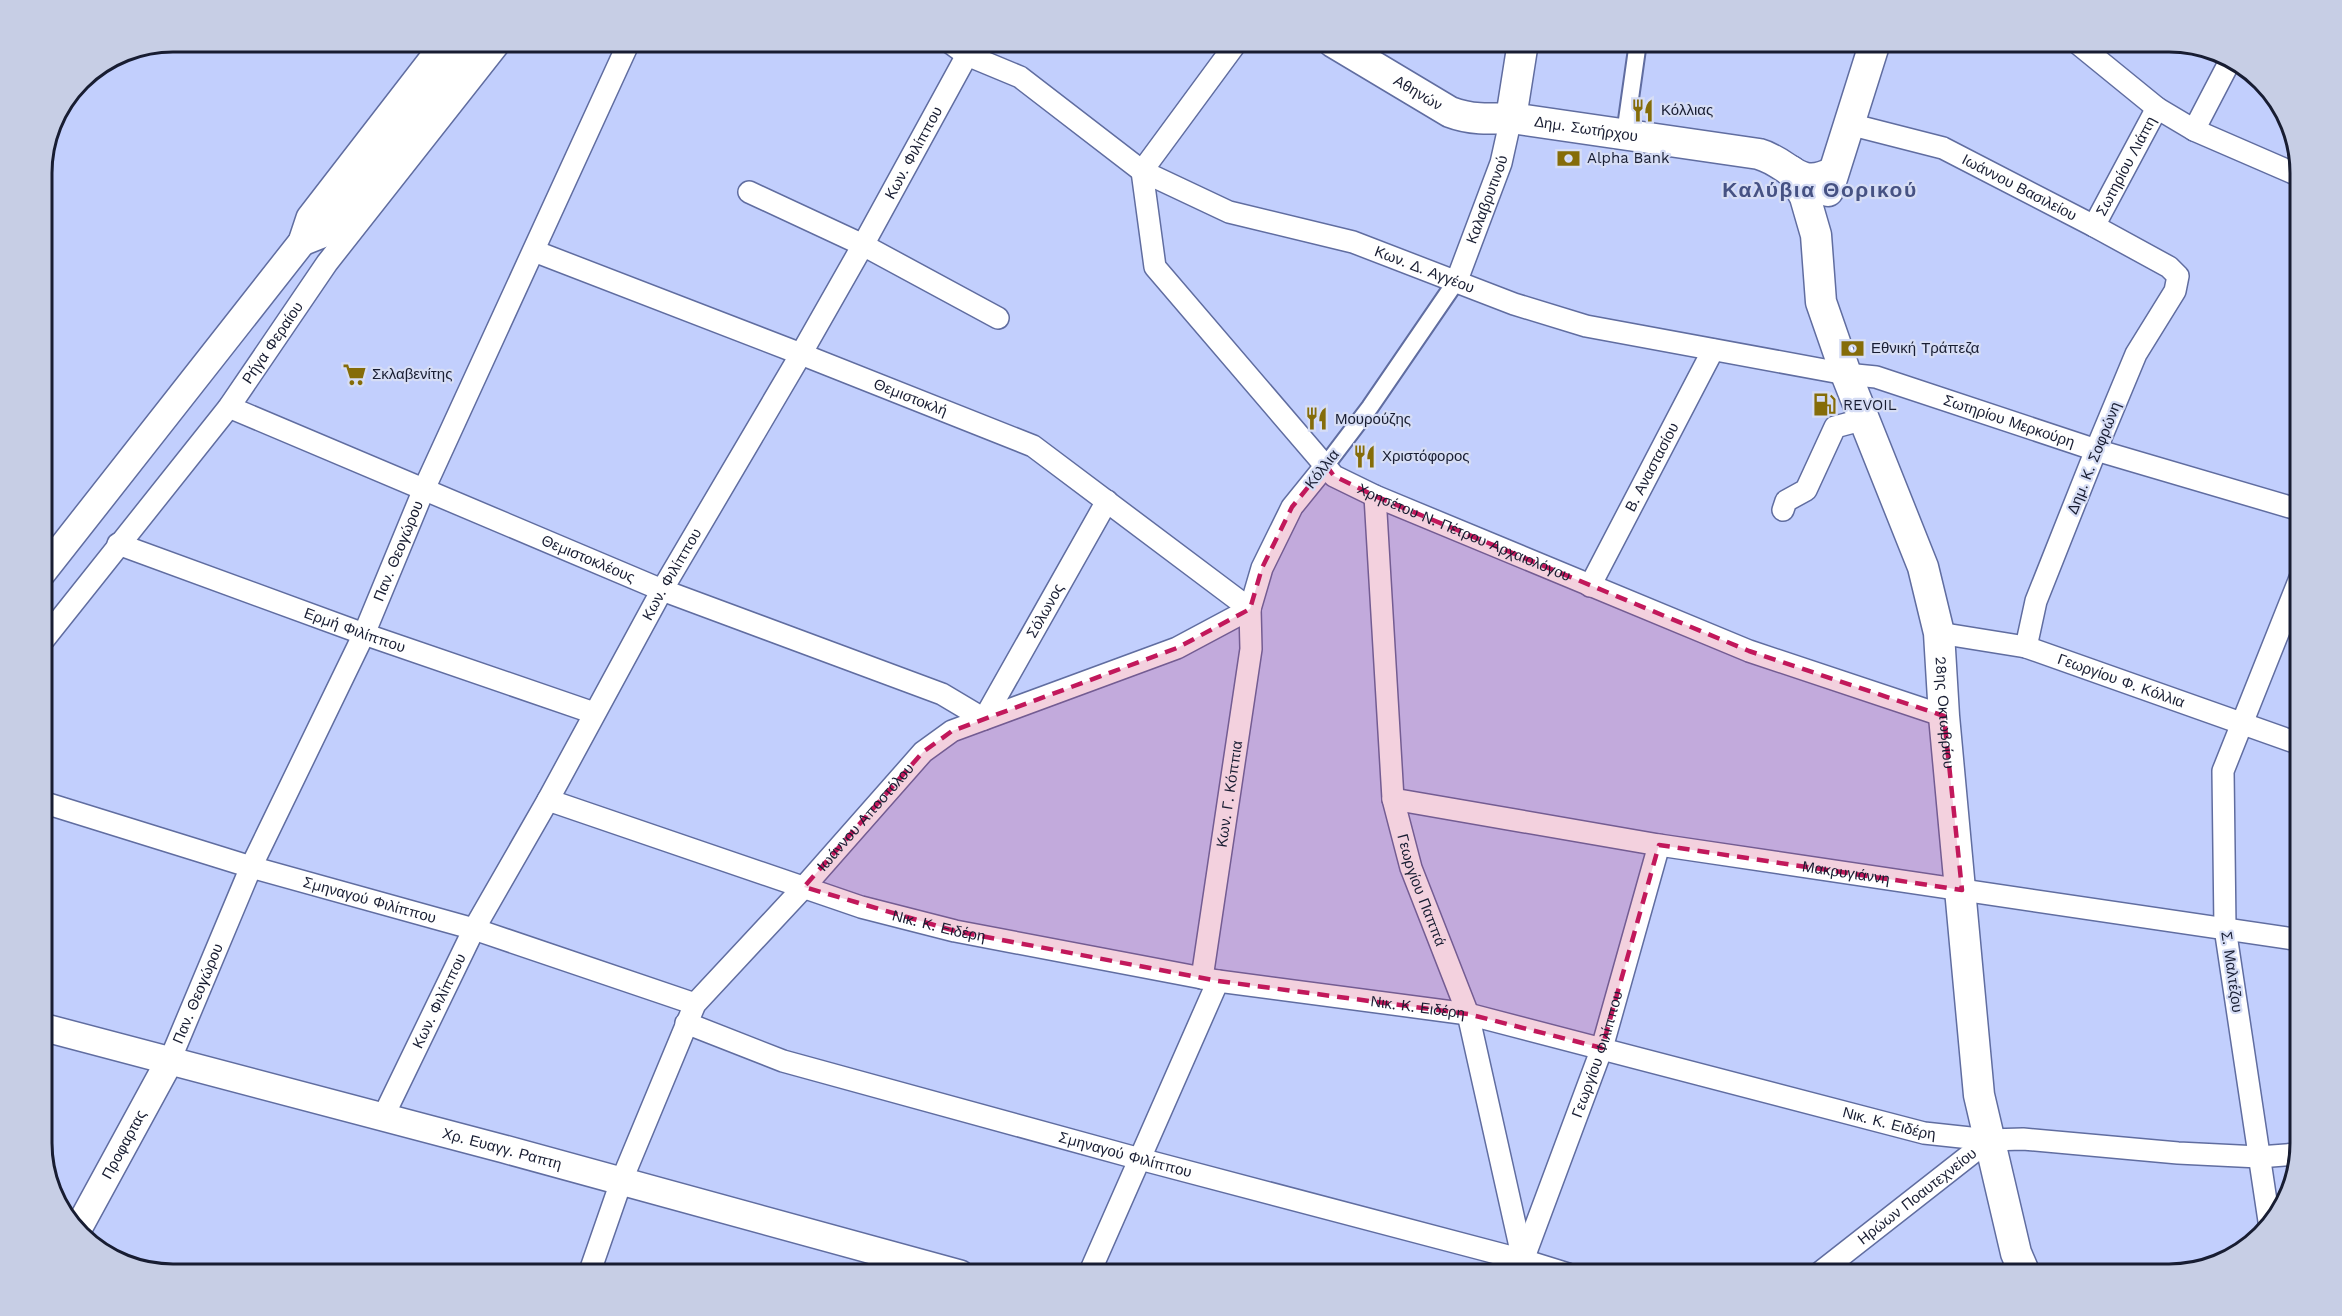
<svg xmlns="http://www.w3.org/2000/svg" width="2342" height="1316" viewBox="0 0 2342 1316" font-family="'Work Sans',sans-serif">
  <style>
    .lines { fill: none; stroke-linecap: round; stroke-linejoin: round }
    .pedestrian-casing { stroke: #606da0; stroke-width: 20 }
    .minor-casing { stroke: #606da0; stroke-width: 24 }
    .tertiary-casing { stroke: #606da0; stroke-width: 30 }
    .secondary-casing { stroke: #606da0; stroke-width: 33 }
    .pedestrian { stroke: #fff; stroke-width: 16 }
    .minor { stroke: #fff; stroke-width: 21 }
    .tertiary { stroke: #fff; stroke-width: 27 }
    .secondary { stroke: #fff; stroke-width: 30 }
    .marked { fill: #c2185b; fill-opacity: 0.2; stroke: #c2185b; stroke-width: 4.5; stroke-dasharray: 12 8; stroke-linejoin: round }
    .labels { text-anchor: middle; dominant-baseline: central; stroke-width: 4.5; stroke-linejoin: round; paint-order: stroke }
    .street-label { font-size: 15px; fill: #181d32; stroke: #d6ddf5 }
    .poi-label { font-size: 15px; fill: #181d32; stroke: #d6ddf5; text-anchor: start }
    .district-label { font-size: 21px; font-weight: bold; letter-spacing: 1.5px; fill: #465283; stroke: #d6ddf5 }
    .rim { fill: none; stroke: #181d32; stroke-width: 3 }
  </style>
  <rect width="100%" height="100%" fill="#c2cffd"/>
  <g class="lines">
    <defs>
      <path id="pedestrian" d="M 1625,134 L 1638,42
        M 1326,465 L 1370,407 L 1457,280"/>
      <g id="minor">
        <path id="s1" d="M 949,42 L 967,55 L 1020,77 L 1142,171 L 1229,212 L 1353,242 L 1514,304 L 1586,326 L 1846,374 L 1876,377 L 2096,450 L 2300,510"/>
        <path d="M 2076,42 L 2157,108"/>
        <path id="s2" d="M 1849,124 L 1943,148 L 2094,226 L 2169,267 L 2178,276 L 2175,291 L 2136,354 L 2096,450 L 2036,601 L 2026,647"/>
        <path d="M 2194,130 L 2231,59"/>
        <path id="s3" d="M 1142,171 L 1155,267 L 1334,476 L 1375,496 L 1749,651 L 1944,716"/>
        <path d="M 1142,171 L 1237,42"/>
        <path d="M 749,192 L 863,245 L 998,318"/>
        <path id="s4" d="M 2094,226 L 2157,108 L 2194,130 L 2300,176"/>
        <path id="s5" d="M 534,251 L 801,354 L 1033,446 L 1250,609"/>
        <path id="s6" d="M 1457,280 L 1501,163 L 1511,118"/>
        <path id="s7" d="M 229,407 L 662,590 L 942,694 L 984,719 L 1107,501"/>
        <path id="s8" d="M 1375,496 L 1393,799 L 1411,868 L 1468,1014 L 1523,1260 L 1522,1270"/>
        <path d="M 1783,510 L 1786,501 L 1806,490 L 1835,427 L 1865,419"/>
        <path id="s9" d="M 118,544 L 364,634 L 594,713"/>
        <path id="s10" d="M 1590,586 L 1713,350"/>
        <path id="s11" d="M 1939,633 L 2026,647 L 2300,744"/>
        <path id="s12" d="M 42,642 L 229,407 L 327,263 L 501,42"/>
        <path id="s13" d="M 1393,799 L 1659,845 L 2300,940"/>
        <path id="s14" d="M 548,800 L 861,907 L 955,931 L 1218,981 L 1468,1014 L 1924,1133 L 1989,1140 L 2023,1139 L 2178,1153 L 2259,1157 L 2297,1154"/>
        <path id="s15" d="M 42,802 L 251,867 L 474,929 L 695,1004"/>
        <path id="s16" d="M 1202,978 L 1251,649 L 1250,609 L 1262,568 L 1292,507 L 1326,465"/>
        <path id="s17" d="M 686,1023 L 783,1061 L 1140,1159 L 1523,1260 L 1568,1274"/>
        <path id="s18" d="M 170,1060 L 251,867 L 364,634 L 424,489 L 629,42"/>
        <path id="s19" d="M 383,1117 L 474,929 L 548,800 L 662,590 L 801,354 L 863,245 L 967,55 L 979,42"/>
        <path d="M 2269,1221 L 2225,928 L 2223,771 L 2300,578"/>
        <path id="s20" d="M 1523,1260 L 1602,1048 L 1659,845"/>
        <path id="s21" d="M 589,1274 L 621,1182 L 695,1004 L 804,887 L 923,752 L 952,731 L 1177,648 L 1250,609"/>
        <path d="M 1089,1274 L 1218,981"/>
        <path id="s22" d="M 1818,1274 L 1989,1140"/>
      </g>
      <g id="tertiary">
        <path d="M 302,242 L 322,234 L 474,42"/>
        <path d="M 42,573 L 302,242 L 310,218 L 446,42"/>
        <path id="s23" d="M 42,1027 L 504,1149 L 960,1274"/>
        <path id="s24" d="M 79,1227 L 170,1060"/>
      </g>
      <g id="secondary">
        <path id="s25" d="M 1333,42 L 1450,112 C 1471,120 1489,119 1511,118 L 1759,154 C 1791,163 1797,191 1833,172"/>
        <path d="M 1511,118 L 1523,42"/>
        <path id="s26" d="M 1791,171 L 1805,197 L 1816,235 L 1821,302 L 1846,374 L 1923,567 L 1939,633 L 1944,716 L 1979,1095 L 2016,1253 L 2025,1274"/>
        <path d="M 1828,191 L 1875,42"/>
      </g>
    </defs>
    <use href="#pedestrian" class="pedestrian-casing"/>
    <use href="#minor" class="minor-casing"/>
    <use href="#tertiary" class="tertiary-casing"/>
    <use href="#secondary" class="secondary-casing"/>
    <use href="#pedestrian" class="pedestrian"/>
    <use href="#minor" class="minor"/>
    <use href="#tertiary" class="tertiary"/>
    <use href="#secondary" class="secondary"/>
  </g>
  <path class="marked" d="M 1326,465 L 1334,476 L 1375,496 L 1749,651 L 1944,716 L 1962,890 L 1659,845 L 1602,1048 L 1468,1014 L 1218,981 L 955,931 L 804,887 L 923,752 L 952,731 L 1177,648 L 1250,609 L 1262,568 L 1292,507 Z"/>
  <defs>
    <symbol id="restaurant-bare" viewBox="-9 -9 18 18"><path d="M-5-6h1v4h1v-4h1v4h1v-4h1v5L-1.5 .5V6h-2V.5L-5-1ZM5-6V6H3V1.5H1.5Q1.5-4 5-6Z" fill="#856c08" stroke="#d6ddf5" stroke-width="2.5" paint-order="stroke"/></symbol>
    <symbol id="bank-bare" viewBox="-9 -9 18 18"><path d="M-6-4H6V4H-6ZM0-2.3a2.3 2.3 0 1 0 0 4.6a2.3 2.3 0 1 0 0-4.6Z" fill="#856c08" stroke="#d6ddf5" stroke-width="2.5" paint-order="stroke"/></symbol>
    <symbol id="supermarket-bare" viewBox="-9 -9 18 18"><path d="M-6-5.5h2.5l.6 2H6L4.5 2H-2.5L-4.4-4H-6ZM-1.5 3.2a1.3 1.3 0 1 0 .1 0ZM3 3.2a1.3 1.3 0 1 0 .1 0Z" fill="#856c08" stroke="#d6ddf5" stroke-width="2.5" paint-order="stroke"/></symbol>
    <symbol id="fuel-bare" viewBox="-9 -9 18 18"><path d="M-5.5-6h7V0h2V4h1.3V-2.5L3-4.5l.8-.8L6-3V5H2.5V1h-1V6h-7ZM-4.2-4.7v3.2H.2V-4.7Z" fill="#856c08" stroke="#d6ddf5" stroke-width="2.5" paint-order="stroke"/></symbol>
  </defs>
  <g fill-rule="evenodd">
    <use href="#restaurant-bare" x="1626" y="94" width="33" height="33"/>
    <use href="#bank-bare" x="1552" y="142" width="33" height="33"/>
    <use href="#bank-bare" x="1836" y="332" width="33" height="33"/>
    <use href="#supermarket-bare" x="338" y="358" width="33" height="33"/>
    <use href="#fuel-bare" x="1808" y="388" width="33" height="33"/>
    <use href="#restaurant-bare" x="1300" y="402" width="33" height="33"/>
    <use href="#restaurant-bare" x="1348" y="440" width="33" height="33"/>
  </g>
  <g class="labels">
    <g class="street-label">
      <text stroke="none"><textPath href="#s25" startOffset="99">Αθηνών</textPath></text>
      <text stroke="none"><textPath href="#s25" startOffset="274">Δημ. Σωτήρχου</textPath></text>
      <text stroke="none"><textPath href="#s19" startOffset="1101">Κων. Φιλίππου</textPath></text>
      <text stroke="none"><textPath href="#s4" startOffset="68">Σωτηρίου Λιάπη</textPath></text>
      <text stroke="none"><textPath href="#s2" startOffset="183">Ιωάννου Βασιλείου</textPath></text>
      <text stroke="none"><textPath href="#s6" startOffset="86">Καλαβρυτινού</textPath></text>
      <text stroke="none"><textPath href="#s1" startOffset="534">Κων. Δ. Αγγέου</textPath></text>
      <text stroke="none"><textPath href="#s12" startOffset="378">Ρήγα Φεραίου</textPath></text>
      <text stroke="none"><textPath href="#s5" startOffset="404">Θεμιστοκλή</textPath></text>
      <text stroke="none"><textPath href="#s1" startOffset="1140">Σωτηρίου Μερκούρη</textPath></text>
      <text transform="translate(2094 458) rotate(-68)">Δημ. Κ. Σοφρώνη</text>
      <text stroke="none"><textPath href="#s10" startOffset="134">Β. Αναστασίου</textPath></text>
      <text transform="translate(1322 469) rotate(-52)">Κόλλια</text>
      <text stroke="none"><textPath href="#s3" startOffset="514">Χρησέτου Ν. Πέτρου Αρχαιολόγου</textPath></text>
      <text stroke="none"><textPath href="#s18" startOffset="558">Παν. Θεογώρου</textPath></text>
      <text stroke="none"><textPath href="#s7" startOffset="390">Θεμιστοκλέους</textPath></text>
      <text stroke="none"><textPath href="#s19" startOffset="615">Κων. Φιλίππου</textPath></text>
      <text stroke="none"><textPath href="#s7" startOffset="942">Σόλωνος</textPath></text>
      <text stroke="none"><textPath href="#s9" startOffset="252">Ερμή Φιλίππου</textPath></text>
      <text stroke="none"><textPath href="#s11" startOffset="189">Γεωργίου Φ. Κόλλια</textPath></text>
      <text stroke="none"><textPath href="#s26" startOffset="568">28ης Οκτωβρίου</textPath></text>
      <text stroke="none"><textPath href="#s16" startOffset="186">Κων. Γ. Κόππια</textPath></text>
      <text stroke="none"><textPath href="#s21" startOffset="543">Ιωάννου Αποστόλου</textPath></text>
      <text stroke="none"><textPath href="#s13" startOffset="459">Μακρυγιάννη</textPath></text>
      <text stroke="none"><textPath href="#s8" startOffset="399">Γεωργίου Παππά</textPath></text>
      <text stroke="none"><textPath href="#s15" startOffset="342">Σμηναγού Φιλίππου</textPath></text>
      <text stroke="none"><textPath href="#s14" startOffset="411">Νικ. Κ. Ειδέρη</textPath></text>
      <text transform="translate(2232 972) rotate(82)">Σ. Μαλτέζου</text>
      <text stroke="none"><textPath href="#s18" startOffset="72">Παν. Θεογώρου</textPath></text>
      <text stroke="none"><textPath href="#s19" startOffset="129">Κων. Φιλίππου</textPath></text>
      <text stroke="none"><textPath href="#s14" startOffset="897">Νικ. Κ. Ειδέρη</textPath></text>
      <text stroke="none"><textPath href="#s20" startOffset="219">Γεωργίου Φιλίππου</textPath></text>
      <text stroke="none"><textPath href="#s14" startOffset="1383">Νικ. Κ. Ειδέρη</textPath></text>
      <text stroke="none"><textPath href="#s24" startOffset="94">Προφαρτας</textPath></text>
      <text stroke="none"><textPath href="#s23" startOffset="476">Χρ. Ευαγγ. Ραπτη</textPath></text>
      <text stroke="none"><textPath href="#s17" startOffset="459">Σμηναγού Φιλίππου</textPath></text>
      <text stroke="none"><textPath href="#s22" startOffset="126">Ηρώων Ποαυτεχνείου</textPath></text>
    </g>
    <g class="poi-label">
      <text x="1661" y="110">Κόλλιας</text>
      <text x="1587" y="158">Alpha Bank</text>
      <text x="1871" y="348">Εθνική Τράπεζα</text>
      <text x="372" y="374">Σκλαβενίτης</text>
      <text x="1843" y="405">REVOIL</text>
      <text x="1335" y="419">Μουρούζης</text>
      <text x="1382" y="456">Χριστόφορος</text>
    </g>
    <g class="district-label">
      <text x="1820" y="189">Καλύβια Θορικού</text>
    </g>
  </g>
  <path d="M0 0H2342V1316H0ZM173 52H2169A121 121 0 0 1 2290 173V1143A121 121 0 0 1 2169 1264H173A121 121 0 0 1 52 1143V173A121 121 0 0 1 173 52Z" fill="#c7cee5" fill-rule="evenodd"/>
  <path class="rim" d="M173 52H2169A121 121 0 0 1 2290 173V1143A121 121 0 0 1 2169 1264H173A121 121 0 0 1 52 1143V173A121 121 0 0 1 173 52Z"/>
</svg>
